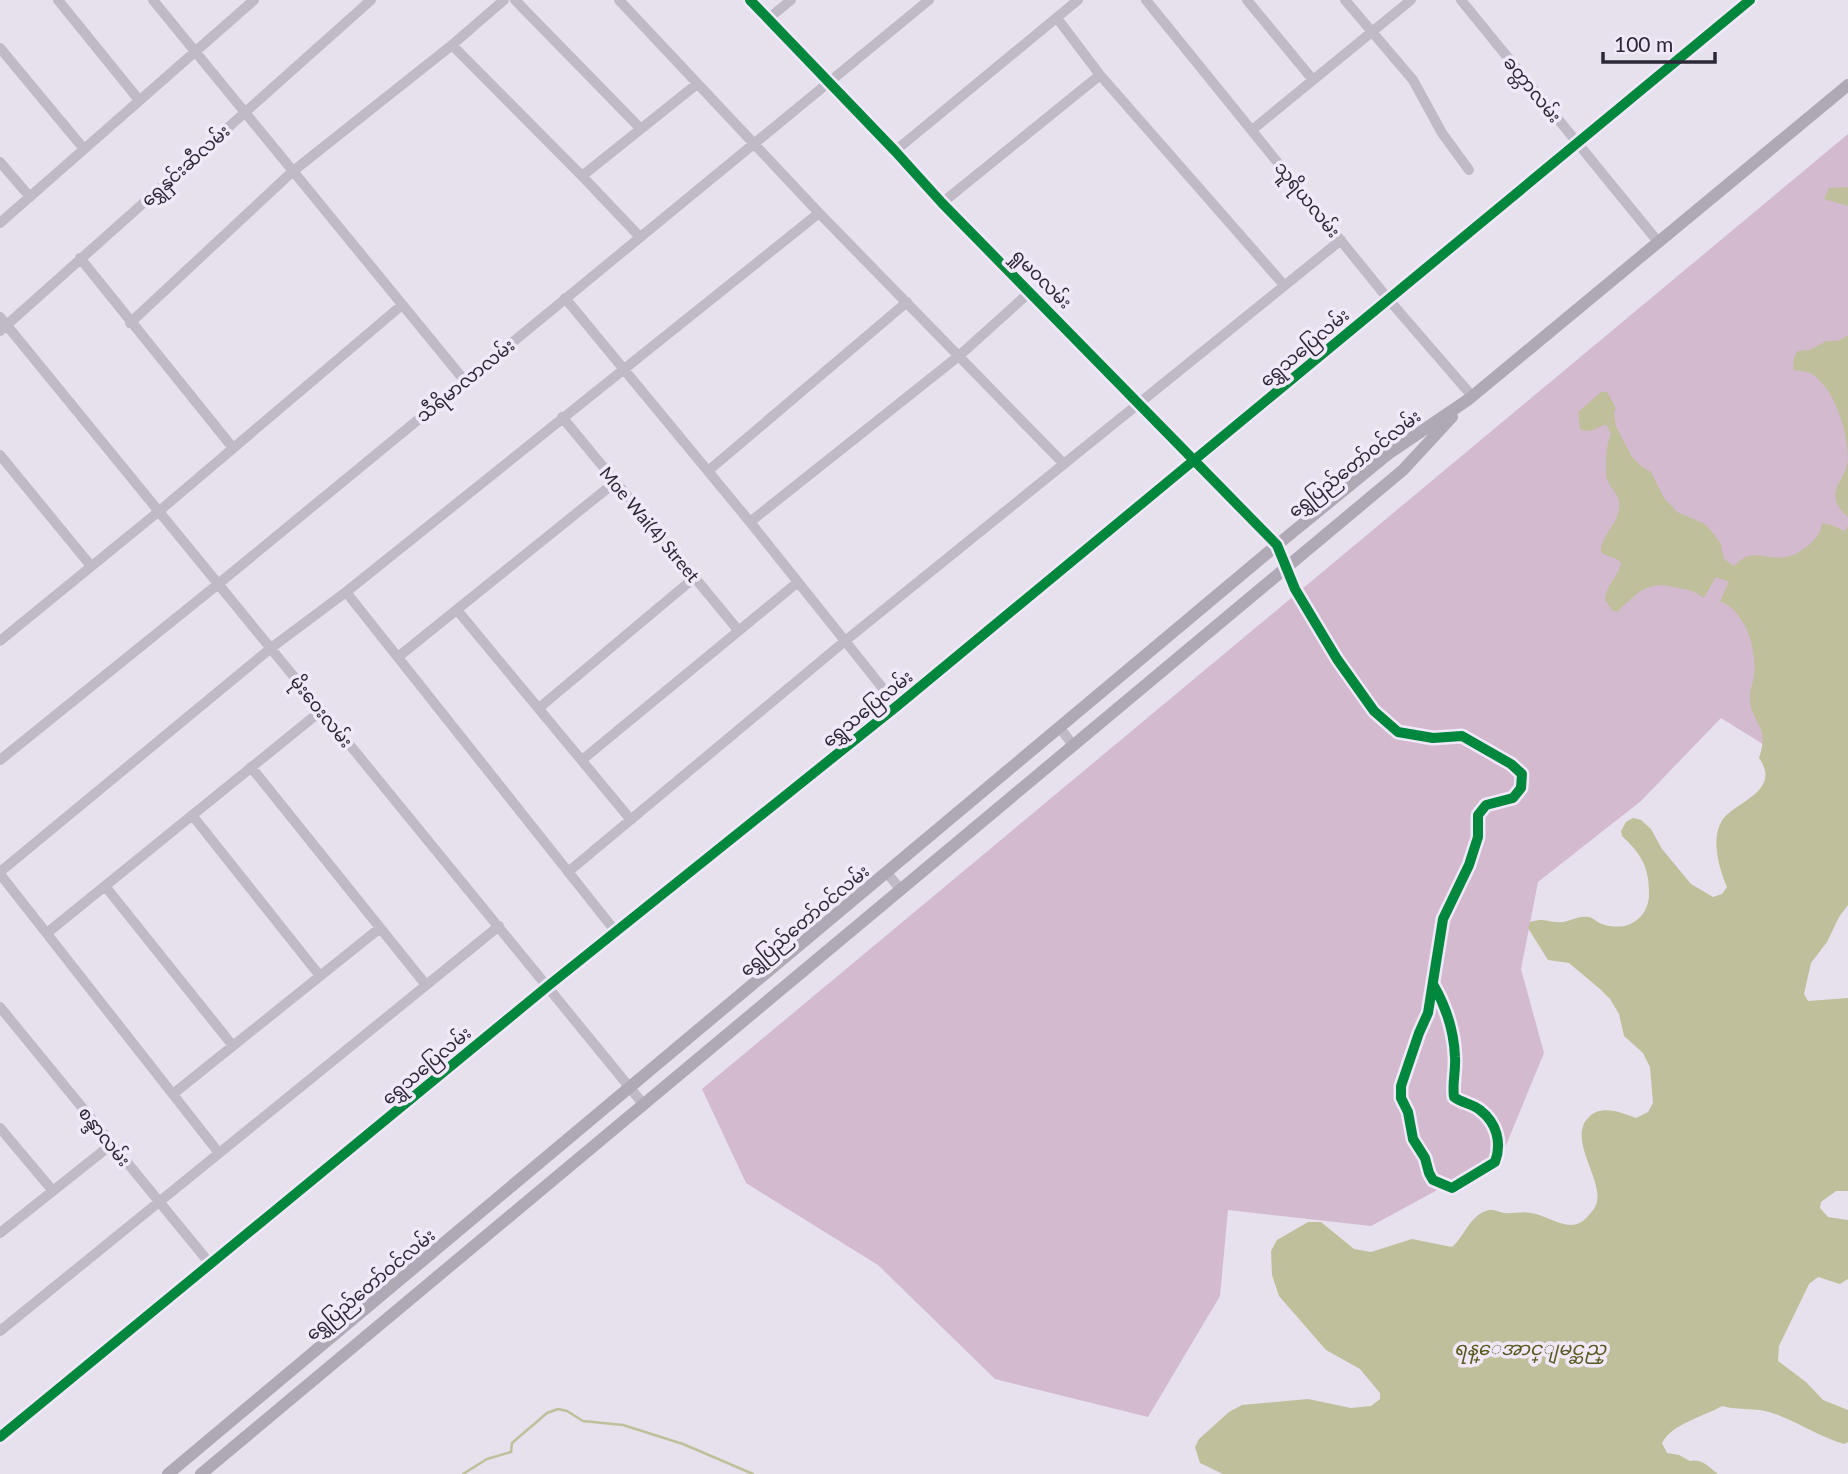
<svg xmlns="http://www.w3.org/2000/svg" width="1848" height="1474" viewBox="0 0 1848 1474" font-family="Lato,'Noto Sans Myanmar',sans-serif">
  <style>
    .green { fill: #d3bacf }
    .water { fill: #c0bf9c }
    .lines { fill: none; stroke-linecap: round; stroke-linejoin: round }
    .stream { stroke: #c0bf9c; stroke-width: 2.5 }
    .minor { stroke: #bfbac6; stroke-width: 10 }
    .major { stroke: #aea9b5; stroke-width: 12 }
    .cycleway-casing { stroke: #f1e8fa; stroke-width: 15 }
    .cycleway { stroke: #00873e; stroke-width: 10 }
    .labels { text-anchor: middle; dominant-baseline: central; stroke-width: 7; stroke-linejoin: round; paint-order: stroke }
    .street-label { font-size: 18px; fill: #2c2837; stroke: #f1e8fa }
    .water-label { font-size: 19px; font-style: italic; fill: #57591d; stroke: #f1e8fa }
  </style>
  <rect width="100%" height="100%" fill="#e7e1ed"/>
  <path class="green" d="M 1848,134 L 1848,797 L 1721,718 L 1641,801 L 1538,882 L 1521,969 L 1544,1053 L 1502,1155 L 1371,1226 L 1228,1210 L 1220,1296 L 1148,1417 L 995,1379 L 878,1265 L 746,1183 L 702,1089 Z"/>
  <path class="water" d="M 1848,187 L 1848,206 L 1824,199 L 1829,188 Z
    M 1848,335 L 1848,517 C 1820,492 1847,481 1848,459 C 1848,433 1835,387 1810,373 C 1805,371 1799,371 1794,370 C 1793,362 1793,357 1798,351 L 1810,350 L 1826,341 L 1838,341 Z
    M 1601,392 L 1607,392 L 1616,408 L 1614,413 L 1616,426 L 1632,457 L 1641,466 L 1651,472 L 1664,498 L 1677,512 L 1705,524 L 1713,533 L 1720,542 L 1724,559 L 1734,566 C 1737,563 1743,558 1748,556 C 1761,553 1773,560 1787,557 C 1801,553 1821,539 1822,523 L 1835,526 L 1844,531 L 1848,526 L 1848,905 L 1839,917 L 1827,942 L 1811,963 L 1804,994 L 1808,1001 L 1848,998 L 1848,1191 L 1836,1191 L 1821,1202 L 1820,1208 L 1828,1217 L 1848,1220 L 1848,1279 L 1840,1284 L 1818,1277 L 1809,1284 L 1779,1346 L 1778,1361 L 1806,1382 L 1823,1400 L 1848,1410 L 1848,1442 L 1844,1444 C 1819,1437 1797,1421 1772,1413 C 1756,1407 1739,1411 1722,1406 C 1703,1417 1673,1423 1662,1443 L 1667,1453 L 1679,1455 L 1690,1461 C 1702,1458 1709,1467 1718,1474 L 1223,1474 L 1200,1463 L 1195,1447 L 1199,1439 L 1229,1412 L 1242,1405 L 1308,1399 L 1351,1408 L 1371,1406 L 1380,1399 L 1380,1393 L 1360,1369 L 1326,1350 L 1279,1296 L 1272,1275 L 1271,1251 L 1277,1240 L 1308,1222 L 1321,1222 L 1354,1249 L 1371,1252 L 1412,1239 L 1452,1247 C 1466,1235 1469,1215 1489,1210 C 1494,1209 1498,1212 1504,1213 C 1513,1214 1522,1211 1531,1213 C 1552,1216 1571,1237 1589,1215 C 1592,1212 1597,1205 1597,1201 C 1602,1177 1565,1136 1591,1115 C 1604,1105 1623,1113 1636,1118 L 1648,1112 L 1653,1103 L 1650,1067 L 1643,1053 L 1624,1036 L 1619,1014 L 1610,999 L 1600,989 L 1569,963 L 1548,960 L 1528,928 L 1530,922 C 1544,918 1544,921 1556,922 C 1567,924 1577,915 1588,917 C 1593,917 1596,922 1602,924 C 1627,933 1650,918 1649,892 C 1649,866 1640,853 1622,836 L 1621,831 L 1626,822 L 1633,818 L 1641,820 L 1651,829 L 1662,849 L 1691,884 L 1713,897 L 1722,894 L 1727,887 C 1719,868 1710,838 1723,819 C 1737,801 1782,791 1759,758 C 1771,724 1749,722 1750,697 C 1750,690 1753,682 1754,675 C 1757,649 1746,612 1720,601 L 1729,582 L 1716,577 L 1704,598 C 1689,588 1690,591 1674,587 C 1647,580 1635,595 1617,612 L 1612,610 L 1605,600 C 1606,585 1618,577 1621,563 C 1616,556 1607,558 1601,552 C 1600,534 1622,523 1619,501 C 1618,494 1611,488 1608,482 C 1604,473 1606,443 1611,434 L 1606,424 C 1597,428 1590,434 1580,429 L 1578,412 Z"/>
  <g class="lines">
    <path class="stream" d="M 463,1474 L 487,1459 L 511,1452 L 512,1443 L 547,1413 L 558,1409 L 567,1411 L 583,1421 L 623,1425 L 683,1444 L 753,1474"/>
    <path class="minor" d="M 58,0 L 139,100
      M 153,0 L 464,380
      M 515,0 L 641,129
      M 619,0 L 819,213 L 1064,464
      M 750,0 L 895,151 L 942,203 L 1277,545 L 1295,589 L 1337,659 L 1374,711 L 1398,732 L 1433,738 L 1462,736 L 1511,764 L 1522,774 L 1521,788 L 1513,798 L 1486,805 L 1478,815 L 1478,837 L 1469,865 L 1443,919 L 1428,1013 L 1419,1033 L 1401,1086 L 1401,1098 L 1408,1112 L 1413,1139 L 1425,1158 L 1429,1173 L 1433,1180 L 1452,1188 L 1495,1162 C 1502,1143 1497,1123 1480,1110 C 1473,1104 1462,1103 1454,1097 C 1452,1083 1456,1071 1455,1057 C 1454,1032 1446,1007 1434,986
      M 1146,0 L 1389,300 L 1472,396
      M 1247,0 L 1313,80
      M 1345,0 L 1413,80 L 1442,133 L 1469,170
      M 1461,0 L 1659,243
      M 768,19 L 791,0
      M 452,45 L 504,0
      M 0,48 L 84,149
      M 1100,75 L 1284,285
      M 1252,130 L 1411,0
      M 895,151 L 1078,0
      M 0,162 L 30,197
      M 582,176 L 697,84
      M 942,203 L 1100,75 L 1057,18
      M 0,223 L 254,0
      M 80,258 L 233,448
      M 565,298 L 750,522 L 897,706
      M 0,317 L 644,1105
      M 130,323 L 292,172 L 452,45 L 582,176 L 640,237
      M 0,331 L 371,0
      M 562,417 L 738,630
      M 0,455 L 91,566
      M 708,471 L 907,302
      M 750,522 L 960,355 L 1031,291
      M 346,592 L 616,932
      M 457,610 L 631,820
      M 0,641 L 158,512 L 402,305
      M 398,657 L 614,483
      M 539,708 L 694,578
      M 1060,728 L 1073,745
      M 0,760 L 217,585 L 929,0
      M 582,760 L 798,582
      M 251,767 L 426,985
      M 192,815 L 320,976
      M 0,872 L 271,648 L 346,592 L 819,213
      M 568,872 L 845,641 L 1341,240
      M 887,873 L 901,890
      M 0,874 L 219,1153
      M 105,886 L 233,1046
      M 47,933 L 322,710
      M 0,1007 L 211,1265
      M 173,1094 L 380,928
      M 0,1128 L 53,1191
      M 0,1233 L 112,1144
      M 0,1331 L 499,926
      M 0,1437 L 548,986 L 897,706 L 1750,0"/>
    <path class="major" d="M 168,1474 L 1277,545 L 1388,454 L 1469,399 L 1848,85
      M 201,1474 L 1403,470 L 1452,417"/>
    <defs>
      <path id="cycleway" d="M 750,0 L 895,151 L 942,203 L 1277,545 L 1295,589 L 1337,659 L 1374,711 L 1398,732 L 1433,738 L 1462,736 L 1511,764 L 1522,774 L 1521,788 L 1513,798 L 1486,805 L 1478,815 L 1478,837 L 1469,865 L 1443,919 L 1428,1013 L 1419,1033 L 1401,1086 L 1401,1098 L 1408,1112 L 1413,1139 L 1425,1158 L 1429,1173 L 1433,1180 L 1452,1188 L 1495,1162 C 1502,1143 1497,1123 1480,1110 C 1473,1104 1462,1103 1454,1097 C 1452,1083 1456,1071 1455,1057 C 1454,1032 1446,1007 1434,986
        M 0,1437 L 548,986 L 897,706 L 1750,0"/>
    </defs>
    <use href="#cycleway" class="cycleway-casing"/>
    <use href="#cycleway" class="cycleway"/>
  </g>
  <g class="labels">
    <g class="street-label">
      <text transform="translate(1533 89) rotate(51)">ခတ္တာလမ်း</text>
      <text transform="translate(185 165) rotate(-42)">ရွှေနှင်းဆီလမ်း</text>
      <text transform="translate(1308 199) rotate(51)">သူရိယလမ်း</text>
      <text transform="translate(1042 278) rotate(45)">ရှုမဝလမ်း</text>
      <text transform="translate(1304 347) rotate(-40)">ရွှေသပြေလမ်း</text>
      <text transform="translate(465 380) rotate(-39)">သီရိမာလာလမ်း</text>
      <text transform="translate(1354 463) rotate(-38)">ရွှေပြည်တော်ဝင်လမ်း</text>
      <text transform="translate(650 524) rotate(50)">Moe Wai(4) Street</text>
      <text transform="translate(867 708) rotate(-39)">ရွှေသပြေလမ်း</text>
      <text transform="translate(322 711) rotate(51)">မိုးဝေးလမ်း</text>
      <text transform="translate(804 920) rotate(-40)">ရွှေပြည်တော်ဝင်လမ်း</text>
      <text transform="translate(426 1065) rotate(-40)">ရွှေသပြေလမ်း</text>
      <text transform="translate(105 1136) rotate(51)">စန္ဒာလမ်း</text>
      <text transform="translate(370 1284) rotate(-40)">ရွှေပြည်တော်ဝင်လမ်း</text>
    </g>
    <g class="water-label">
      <text x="1530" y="1347">ရန္ေအာင္ျမင္ဆည္</text>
    </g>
  </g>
  <path d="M1603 52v10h112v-10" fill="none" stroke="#2c2837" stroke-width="3.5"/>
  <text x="1614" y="52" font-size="21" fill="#2c2837" stroke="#f1e8fa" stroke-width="5" paint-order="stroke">100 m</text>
</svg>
